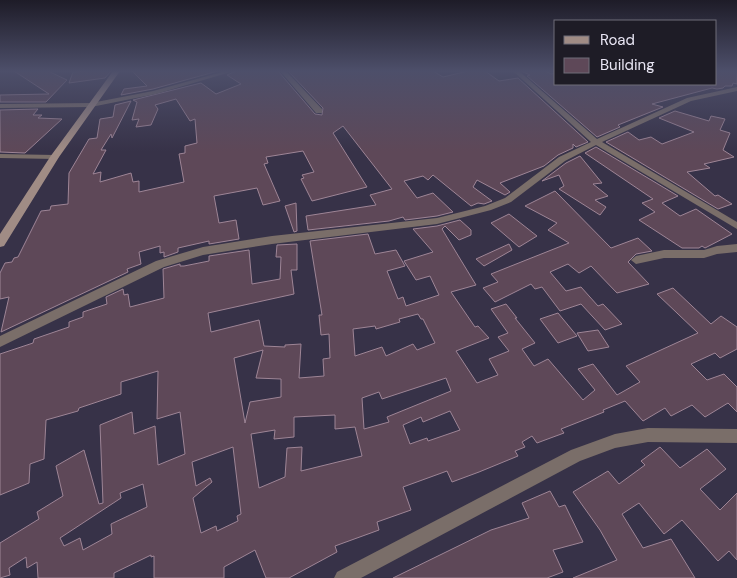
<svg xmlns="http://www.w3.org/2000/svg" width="737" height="578" viewBox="0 0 737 578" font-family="'DM Sans',sans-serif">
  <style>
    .building { fill: #5e4858; stroke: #9e8596; fill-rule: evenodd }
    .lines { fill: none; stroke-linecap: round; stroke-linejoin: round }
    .minor { fill: #7a6e69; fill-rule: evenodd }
    .secondary { fill: #a08c85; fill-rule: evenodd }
  </style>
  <rect width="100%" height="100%" fill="#373248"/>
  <path class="building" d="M 14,71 L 48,71 L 67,80 L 46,102 L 0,102 L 0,95 L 49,94 Z
    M 88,71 L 111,71 L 105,78 L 69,83 L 73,72 Z
    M 132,71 L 218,71 L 153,89 L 121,95 L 124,89 L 147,86 Z
    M 236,71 L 278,71 L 315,114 L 322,115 L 323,108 L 288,71 L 433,71 L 443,77 L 468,71 L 485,71 L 499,81 L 518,78 L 588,142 L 576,147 L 573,144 L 573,148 L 558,155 L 544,166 L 500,183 L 510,192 L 505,195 L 477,180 L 473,187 L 492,201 L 484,204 L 478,203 L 471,206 L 433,175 L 428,180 L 423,176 L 404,181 L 417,198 L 433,193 L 453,212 L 437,216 L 405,220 L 403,217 L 389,221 L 308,230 L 306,216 L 376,205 L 370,195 L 392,189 L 343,126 L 333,133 L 367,187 L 312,201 L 301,179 L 304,178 L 302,175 L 314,172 L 303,151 L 266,157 L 268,163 L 264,164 L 280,201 L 263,205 L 257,188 L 214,196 L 219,223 L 236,220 L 239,239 L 209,244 L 209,241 L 178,248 L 178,252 L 164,257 L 164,252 L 160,253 L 160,246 L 139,252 L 141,264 L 127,269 L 128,272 L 1,332 L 9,297 L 0,299 L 0,273 L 5,263 L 12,262 L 14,258 L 18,257 L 41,211 L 50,210 L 51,206 L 68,204 L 69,173 L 89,139 L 97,138 L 100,119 L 113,117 L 115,105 L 131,101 L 112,138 L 111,134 L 101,150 L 106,150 L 93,174 L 101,172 L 100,182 L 131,173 L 133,182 L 139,181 L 139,192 L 184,182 L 179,154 L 185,153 L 185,146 L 197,143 L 195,119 L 190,121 L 176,99 L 155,105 L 158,109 L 151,125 L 136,127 L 139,119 L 132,120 L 137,102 L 133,100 L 201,83 L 216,94 L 241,84 L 227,75 Z
    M 521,71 L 546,71 L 551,74 L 556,73 L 556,84 L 716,84 L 716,71 L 737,71 L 737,84 L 733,83 L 732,86 L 725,86 L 723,88 L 717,89 L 712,88 L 652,104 L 663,107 L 618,125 L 620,127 L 597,137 L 527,76 L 530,75 Z
    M 38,109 L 33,115 L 42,115 L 38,118 L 62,119 L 25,153 L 0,152 L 0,110 Z
    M 675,111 L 709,121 L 711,116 L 725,119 L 720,130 L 730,133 L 723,150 L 734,157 L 704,164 L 710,168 L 687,172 L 715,196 L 718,195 L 732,204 L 718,209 L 606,142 L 628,132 L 639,140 L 651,137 L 662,144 L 694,132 L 659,118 Z
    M 596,147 L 678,196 L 662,203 L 680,216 L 696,209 L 732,234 L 705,248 L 702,246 L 699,248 L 682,248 L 639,220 L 655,212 L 642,203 L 653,199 L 585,153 Z
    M 580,156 L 602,183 L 593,184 L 608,196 L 595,200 L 606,207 L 600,215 L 559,189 L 564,186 L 559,175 L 542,181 L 566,163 Z
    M 555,191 L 611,248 L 638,238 L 652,251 L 636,254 L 628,262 L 649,284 L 617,293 L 591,266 L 579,273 L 568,264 L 550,272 L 566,291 L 581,287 L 598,306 L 603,304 L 622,324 L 605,330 L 581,304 L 560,311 L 542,287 L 535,289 L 531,284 L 495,302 L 483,288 L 498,282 L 491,274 L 569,243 L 548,230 L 557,223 L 525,206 Z
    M 296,203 L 297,231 L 294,232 L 285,206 Z
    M 509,214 L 537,236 L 519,247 L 491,223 Z
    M 460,220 L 471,230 L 471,235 L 459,240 L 445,226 L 442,229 L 476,285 L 451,292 L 475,327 L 478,326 L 489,338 L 456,351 L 477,383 L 498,375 L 489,359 L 509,351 L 498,337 L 508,333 L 491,309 L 506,304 L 517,318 L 515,318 L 535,343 L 522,349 L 534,366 L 548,359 L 583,400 L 595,390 L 578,369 L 593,364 L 617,395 L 640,382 L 626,366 L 698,333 L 657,294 L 673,288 L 711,324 L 721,316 L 737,327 L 737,349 L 720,358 L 715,353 L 691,364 L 707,380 L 724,374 L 737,387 L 737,412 L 728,403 L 705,417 L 692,405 L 671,416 L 665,408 L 643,421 L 625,401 L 603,410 L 604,412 L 561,429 L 564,433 L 545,440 L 537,443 L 532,436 L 522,442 L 525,447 L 515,451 L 518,456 L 479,472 L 452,482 L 447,471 L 403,487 L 411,510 L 377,522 L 379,530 L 335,546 L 337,552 L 289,578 L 266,578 L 255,550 L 224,567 L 224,578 L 154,578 L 154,556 L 151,557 L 151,555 L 114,573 L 114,578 L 38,578 L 37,562 L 27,568 L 26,557 L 9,568 L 10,575 L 0,578 L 0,543 L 39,519 L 37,512 L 63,496 L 56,466 L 84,450 L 99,504 L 103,503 L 100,425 L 132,412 L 134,434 L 155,426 L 158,465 L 185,454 L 180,412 L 157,419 L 158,371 L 121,382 L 121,394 L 79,408 L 78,411 L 46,420 L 44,459 L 30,464 L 29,483 L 0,495 L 0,354 L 33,343 L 34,339 L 69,327 L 69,322 L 83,317 L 83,312 L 107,304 L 106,297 L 123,289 L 124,295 L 128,294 L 130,307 L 164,298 L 163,269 L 180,264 L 180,266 L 184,266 L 209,261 L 209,256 L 249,250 L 252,284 L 280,279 L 281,257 L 276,257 L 277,245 L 297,244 L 297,270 L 291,270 L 294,294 L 208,313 L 211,332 L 259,320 L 264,346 L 285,347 L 285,345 L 301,344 L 299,378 L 324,376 L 323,359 L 330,358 L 329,334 L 321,335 L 319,315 L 322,315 L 310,241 L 368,234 L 375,254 L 396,250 L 405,266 L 387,271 L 398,299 L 403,297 L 406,306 L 439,295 L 430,276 L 416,280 L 404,261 L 433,252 L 413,229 L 437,226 ZM 418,314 L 421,319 L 423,319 L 435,343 L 417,350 L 413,344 L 386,356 L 382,347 L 355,356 L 353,329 L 375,326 L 376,329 L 400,322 L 399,319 ZM 263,350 L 256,378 L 281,379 L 281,397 L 250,402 L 245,423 L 234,358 ZM 446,378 L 451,391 L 387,417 L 389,422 L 364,429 L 362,398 L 379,392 L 382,399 ZM 450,411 L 460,430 L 428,441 L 427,438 L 410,444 L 403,425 L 421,417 L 423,422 ZM 335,415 L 335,429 L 355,427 L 362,456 L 301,471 L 302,447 L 287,448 L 285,477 L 259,488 L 251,434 L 275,430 L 274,439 L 294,437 L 294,417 ZM 233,447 L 241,514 L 237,516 L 238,521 L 217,531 L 216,526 L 201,533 L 193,498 L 212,482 L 210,478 L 196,486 L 192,462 ZM 143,484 L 147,507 L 111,524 L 112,534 L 83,550 L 80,538 L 64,546 L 60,538 L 121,498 L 120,493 Z
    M 509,244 L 512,250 L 484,266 L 476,259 Z
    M 558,313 L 577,336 L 558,343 L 540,319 Z
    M 598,330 L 609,347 L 588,351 L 577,333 Z
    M 660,447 L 680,468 L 707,449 L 726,469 L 700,489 L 720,510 L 737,493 L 737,560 L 729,551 L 718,561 L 682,520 L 664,534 L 639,503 L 622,514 L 643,548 L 671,539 L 695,578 L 573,578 L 617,560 L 600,530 L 573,492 L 608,471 L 619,484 L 645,465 L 641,461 Z
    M 550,491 L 559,507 L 565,505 L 583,542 L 553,550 L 563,572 L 547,578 L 393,578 L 491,530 L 529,518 L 522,503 Z"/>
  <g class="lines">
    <path class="minor" d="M 226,71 L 234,71 L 156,94 L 91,107 L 0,108 L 0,104 L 91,103 L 153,91 Z
      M 280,71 L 286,71 L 322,109 L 322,113 L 316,113 Z
      M 513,71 L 519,71 L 597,139 L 687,98 L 737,87 L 737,91 L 691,101 L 602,142 L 737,222 L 737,229 L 596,145 L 565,161 L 511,202 L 491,210 L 437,224 L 272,244 L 203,255 L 164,267 L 0,347 L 0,336 L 156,261 L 203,247 L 272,236 L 437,218 L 485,206 L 505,198 L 559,157 L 591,142 Z
      M 0,154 L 55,155 L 59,157 L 55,159 L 0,158 Z
      M 737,244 L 737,252 L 717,254 L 704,258 L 664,258 L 636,264 L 631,260 L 636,256 L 664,250 L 704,250 L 717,246 Z
      M 648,428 L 737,429 L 737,443 L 648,442 L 615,448 L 580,461 L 361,578 L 334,578 L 337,572 L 571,450 L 615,434 Z"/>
    <path class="secondary" d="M 113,71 L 120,71 L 59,157 L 4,246 L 0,247 L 0,234 L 50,157 Z"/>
  </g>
  <linearGradient id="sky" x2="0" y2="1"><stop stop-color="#1e1c28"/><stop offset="0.47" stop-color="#4d4f6a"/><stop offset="1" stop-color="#4d4f6a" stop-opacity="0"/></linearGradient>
  <rect width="737" height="151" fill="url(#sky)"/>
  <rect x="554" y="20" width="162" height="65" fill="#1e1c26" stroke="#6f6c78"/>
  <rect x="564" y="36" width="25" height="8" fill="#a08c85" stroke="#6f6c78"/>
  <text x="600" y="45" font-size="15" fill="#e8e5f3">Road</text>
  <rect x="564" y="58" width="25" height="15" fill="#5e4858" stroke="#6f6c78"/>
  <text x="600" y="70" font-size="15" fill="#e8e5f3">Building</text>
</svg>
